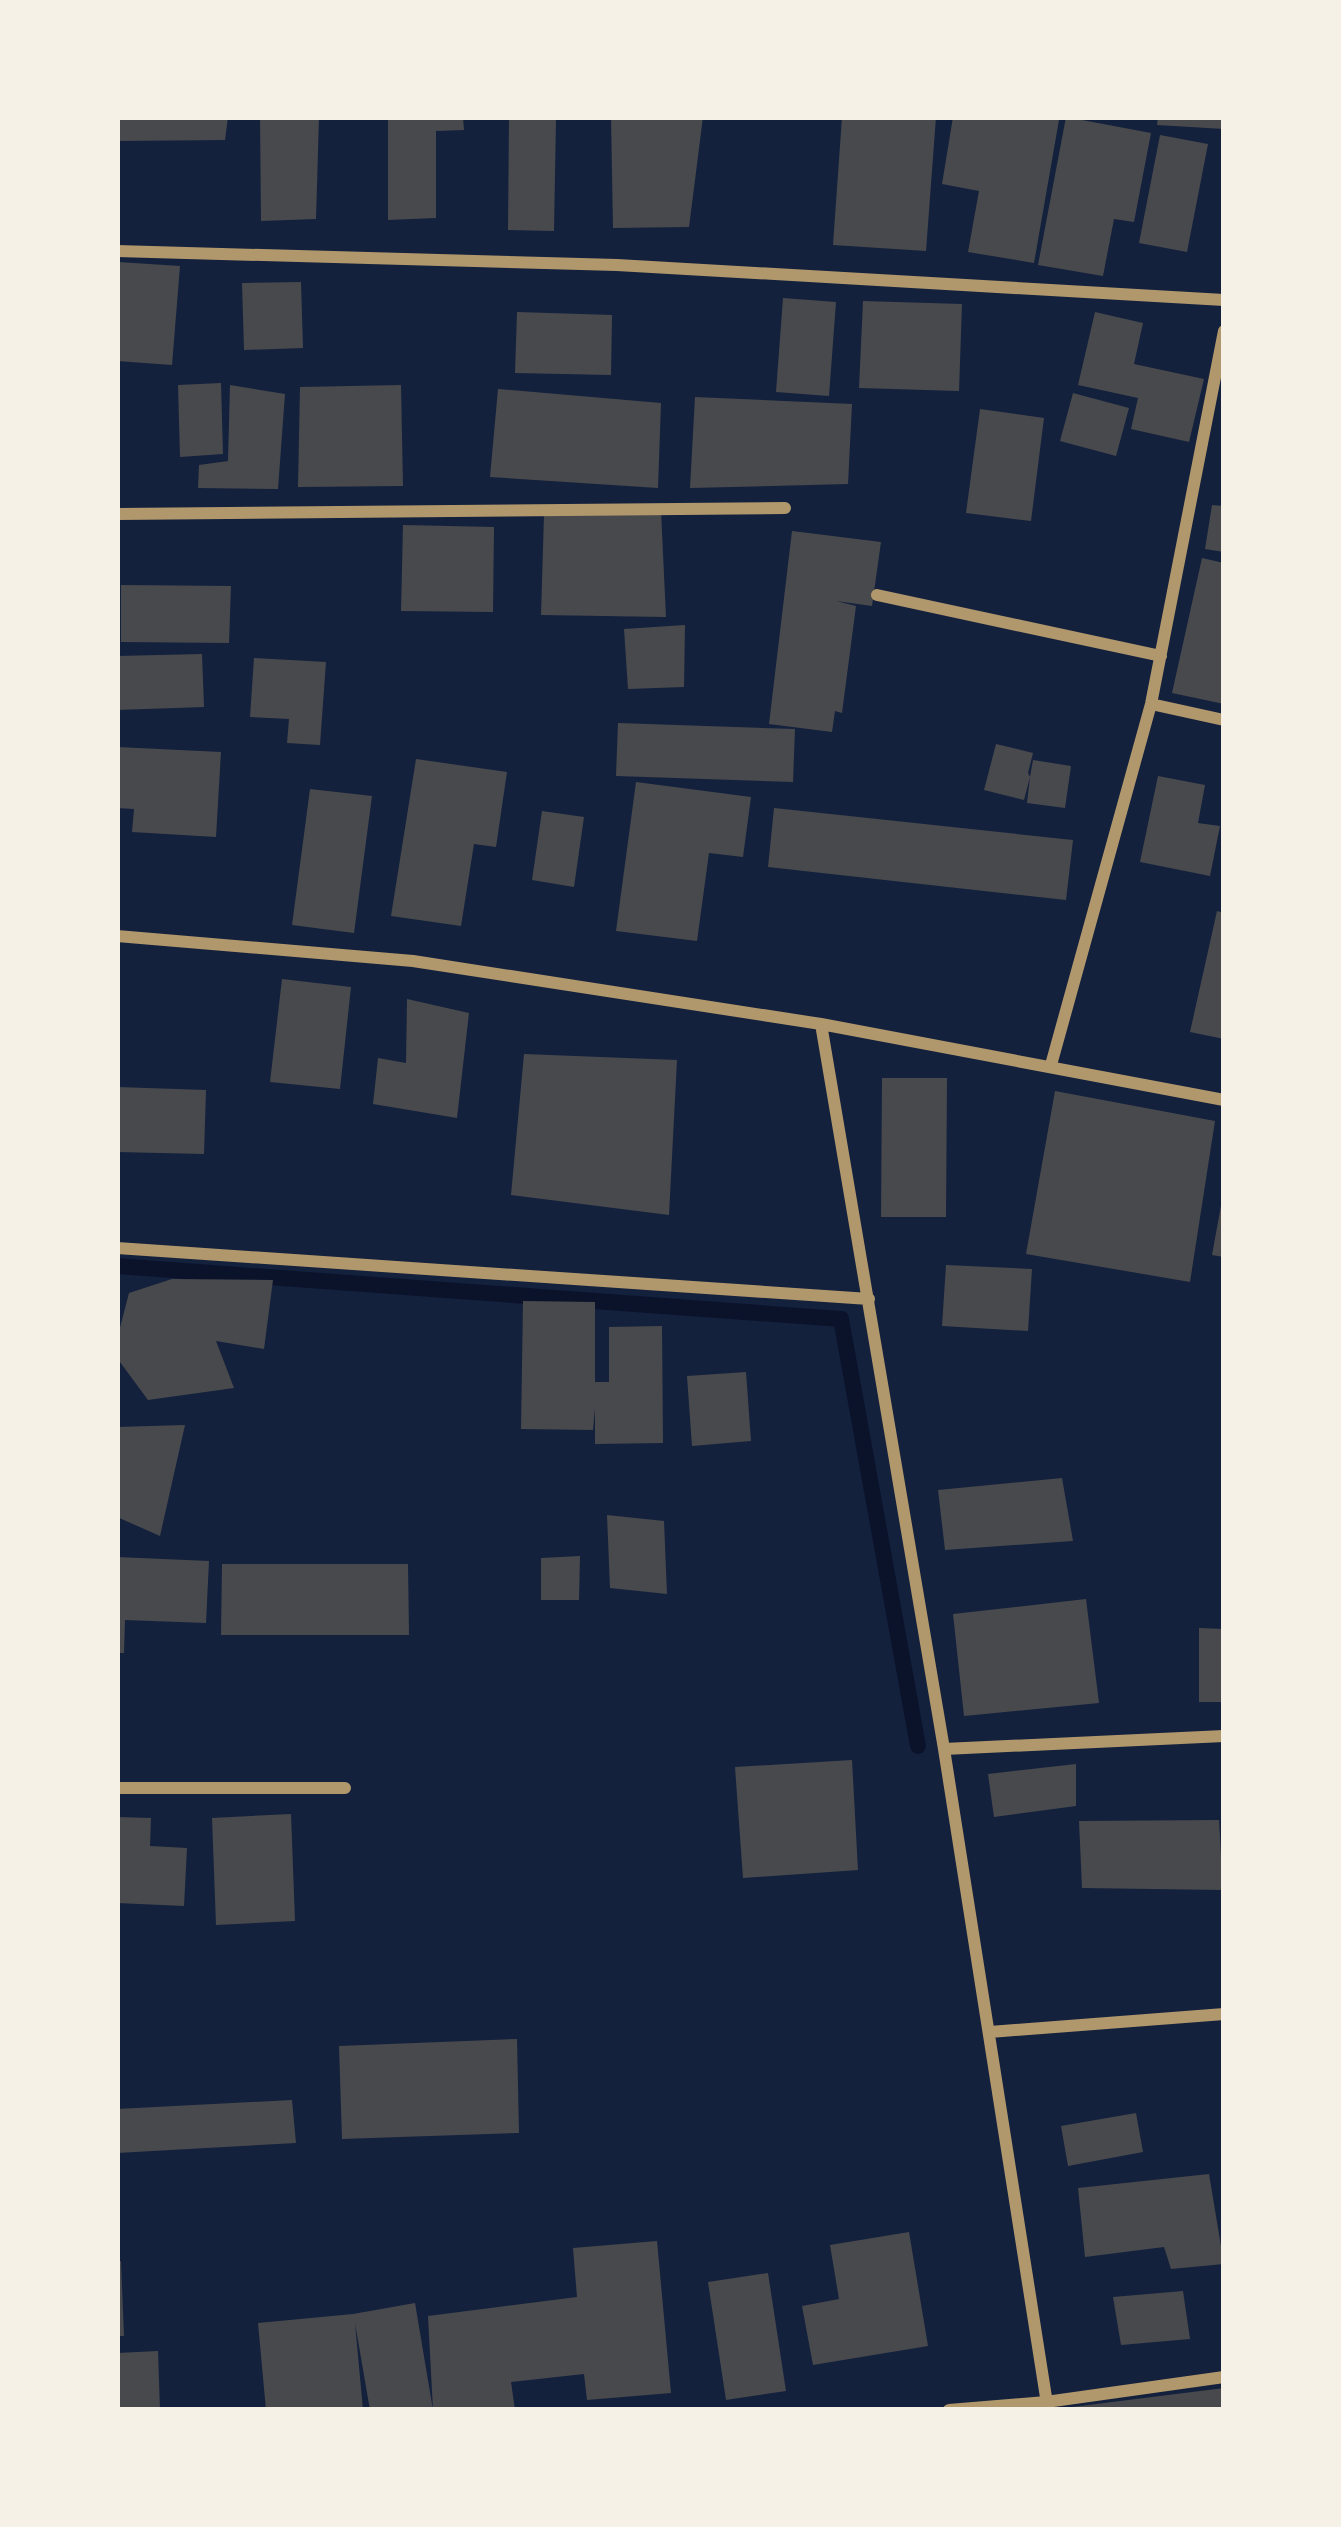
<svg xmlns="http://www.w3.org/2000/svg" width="1341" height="2527" viewBox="0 0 1341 2527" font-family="Commissioner,sans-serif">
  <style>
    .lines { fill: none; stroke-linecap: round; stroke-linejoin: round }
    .stream { stroke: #0b132b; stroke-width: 16 }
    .building { fill: #48494c }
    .minor { stroke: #b1986c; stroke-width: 12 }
  </style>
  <rect width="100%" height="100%" fill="#14213d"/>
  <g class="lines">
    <path class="stream" d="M 117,1266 L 841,1319 L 918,1746"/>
  </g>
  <path class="building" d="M 117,117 L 228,117 L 225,140 L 117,141 Z
    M 260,117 L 319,117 L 316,219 L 261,221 Z
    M 388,117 L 463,117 L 464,130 L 436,131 L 436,218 L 388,220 Z
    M 509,117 L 556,117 L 554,231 L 508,230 Z
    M 611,117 L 703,117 L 689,227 L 613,228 Z
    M 842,117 L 936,117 L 926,251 L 833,245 Z
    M 953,117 L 1039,117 L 1059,120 L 1034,263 L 968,252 L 979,191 L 942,184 Z
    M 1066,117 L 1151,133 L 1134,222 L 1114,219 L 1103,276 L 1038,265 Z
    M 1158,117 L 1224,117 L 1224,129 L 1157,125 Z
    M 1160,135 L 1208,144 L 1187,252 L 1139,243 Z
    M 118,262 L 180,266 L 172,365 L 117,361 Z
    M 301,282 L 303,348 L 244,350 L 242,283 Z
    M 783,298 L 836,302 L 829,396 L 776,392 Z
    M 863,301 L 962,304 L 959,391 L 859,388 Z
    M 517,312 L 612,315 L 611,375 L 515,373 Z
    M 1095,312 L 1143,323 L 1134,364 L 1204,379 L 1189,442 L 1131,429 L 1138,398 L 1078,385 Z
    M 221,383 L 223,454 L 180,457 L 178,385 Z
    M 230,385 L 285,394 L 278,489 L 198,488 L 199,465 L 228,461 Z
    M 401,385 L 403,486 L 298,487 L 300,387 Z
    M 498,389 L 661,403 L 658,488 L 490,477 Z
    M 1073,393 L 1129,408 L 1116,456 L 1060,441 Z
    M 695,397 L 852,404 L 848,484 L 690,488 Z
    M 980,409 L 1044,418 L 1031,521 L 966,513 Z
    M 1212,505 L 1224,506 L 1224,552 L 1205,549 Z
    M 661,511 L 666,617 L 541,615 L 544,515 Z
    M 403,525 L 494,527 L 493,612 L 401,611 Z
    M 792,531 L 881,542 L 872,606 L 836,601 L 856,606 L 842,713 L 835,711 L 832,732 L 769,724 Z
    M 1202,558 L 1224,563 L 1224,704 L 1172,693 Z
    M 121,585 L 231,586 L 229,643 L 121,642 Z
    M 685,625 L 684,687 L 628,689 L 624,629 Z
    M 202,654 L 204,707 L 117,710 L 117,656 Z
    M 254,658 L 326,662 L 320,745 L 287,743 L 289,719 L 250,717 Z
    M 618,723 L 795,729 L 793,782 L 616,776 Z
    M 996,744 L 1033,753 L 1028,773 L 1030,777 L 1033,760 L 1071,766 L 1065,808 L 1027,803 L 1030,777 L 1024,800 L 984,790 Z
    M 117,747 L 221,752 L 216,837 L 132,832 L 134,809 L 117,808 Z
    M 416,759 L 507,772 L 496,847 L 474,844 L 461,926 L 391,916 Z
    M 1158,776 L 1205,785 L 1198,823 L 1220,826 L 1210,876 L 1140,862 Z
    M 636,782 L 751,797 L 743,857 L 709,853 L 697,941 L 616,931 Z
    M 310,789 L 372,796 L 354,933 L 292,925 Z
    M 774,808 L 1073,840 L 1066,900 L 768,867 Z
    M 542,811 L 584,817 L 574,887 L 532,880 Z
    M 1217,911 L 1224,913 L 1224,1039 L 1190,1032 Z
    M 282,979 L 351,987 L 340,1089 L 270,1082 Z
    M 407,999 L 469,1013 L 457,1118 L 373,1104 L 378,1058 L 406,1063 Z
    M 524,1054 L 677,1060 L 669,1215 L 511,1195 Z
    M 882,1078 L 947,1078 L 946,1217 L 881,1217 Z
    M 117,1087 L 206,1090 L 204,1154 L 117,1152 Z
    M 1055,1091 L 1215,1121 L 1190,1282 L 1026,1254 Z
    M 1222,1200 L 1224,1201 L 1224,1257 L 1212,1255 Z
    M 946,1265 L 1032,1269 L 1028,1331 L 942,1326 Z
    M 172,1279 L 273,1280 L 264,1349 L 216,1341 L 234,1388 L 148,1400 L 117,1358 L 117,1339 L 129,1293 Z
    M 523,1301 L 595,1302 L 595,1382 L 609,1382 L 609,1327 L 662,1326 L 663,1443 L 595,1444 L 595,1408 L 593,1430 L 521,1429 Z
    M 746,1372 L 751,1441 L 692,1446 L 687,1376 Z
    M 185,1425 L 160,1536 L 117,1517 L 117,1427 Z
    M 1062,1478 L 1073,1541 L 945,1550 L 938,1490 Z
    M 607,1515 L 664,1521 L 667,1594 L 610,1588 Z
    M 580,1556 L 579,1600 L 541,1600 L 541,1558 Z
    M 117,1557 L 209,1561 L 206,1623 L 125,1620 L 124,1653 L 117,1653 Z
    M 222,1564 L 408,1564 L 409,1635 L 221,1635 Z
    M 1086,1599 L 1099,1703 L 964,1716 L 953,1614 Z
    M 1199,1628 L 1224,1629 L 1224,1702 L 1199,1702 Z
    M 852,1760 L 858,1870 L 743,1878 L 735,1767 Z
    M 1076,1764 L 1076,1806 L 994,1817 L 988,1774 Z
    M 291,1814 L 295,1921 L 216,1925 L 212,1818 Z
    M 117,1817 L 151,1818 L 150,1846 L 187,1848 L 184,1906 L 117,1903 Z
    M 1219,1820 L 1223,1890 L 1082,1888 L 1079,1821 Z
    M 517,2039 L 519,2133 L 342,2139 L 339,2046 Z
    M 292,2100 L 296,2143 L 117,2153 L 117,2109 Z
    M 1136,2113 L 1143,2152 L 1068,2166 L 1061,2126 Z
    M 1209,2174 L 1224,2264 L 1171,2269 L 1164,2247 L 1085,2257 L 1078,2188 Z
    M 909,2232 L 928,2346 L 813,2365 L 802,2306 L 839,2299 L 830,2245 Z
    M 657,2241 L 671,2393 L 587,2400 L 584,2374 L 511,2382 L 515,2410 L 433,2410 L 428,2316 L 577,2297 L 573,2248 Z
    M 117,2261 L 121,2261 L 124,2336 L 117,2336 Z
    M 768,2273 L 786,2391 L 726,2400 L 708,2282 Z
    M 1183,2291 L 1190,2339 L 1121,2345 L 1113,2297 Z
    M 415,2303 L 433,2410 L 370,2410 L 355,2323 L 363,2410 L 266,2410 L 258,2323 L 353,2314 Z
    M 158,2351 L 160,2410 L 117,2410 L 117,2353 Z
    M 1224,2388 L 1224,2410 L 1072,2410 L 1072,2407 Z"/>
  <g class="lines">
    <path class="minor" d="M 117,251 L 617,265 L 1224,300
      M 117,514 L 785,508
      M 877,595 L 1161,656
      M 1151,704 L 1224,720
      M 117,936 L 413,961 L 821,1024 L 1224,1100
      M 821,1024 L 944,1749 L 1048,2410
      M 1051,1065 L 1151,704 L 1224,331
      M 117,1248 L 869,1299
      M 944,1749 L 1224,1736
      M 117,1788 L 345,1788
      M 990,2032 L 1224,2014
      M 949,2410 L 1046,2402 L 1224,2377"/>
  </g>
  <rect width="1341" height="2527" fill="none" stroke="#f6f1e7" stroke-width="240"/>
</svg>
